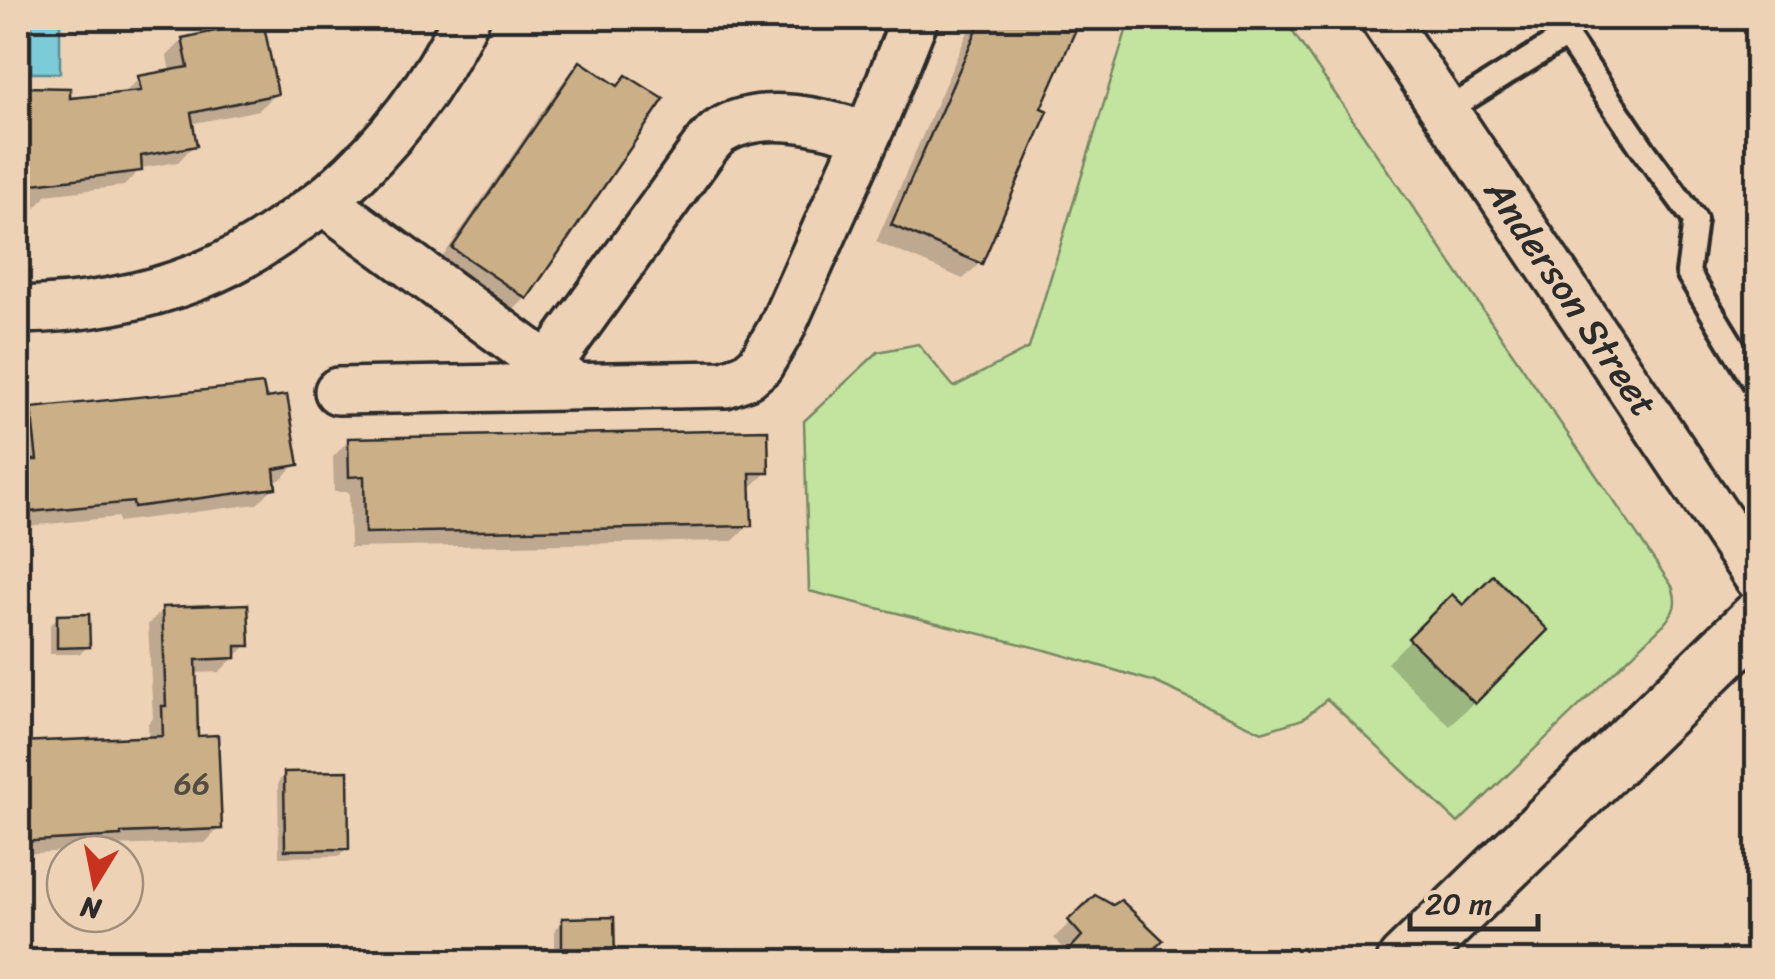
<svg xmlns="http://www.w3.org/2000/svg" width="1775" height="979" viewBox="0 0 1775 979" font-family="Sriracha,sans-serif">
  <style>
    .green { fill: #c2e49e; stroke: #768864; stroke-width: 2.5 }
    .water { fill: #7ccbd9; stroke: #5c8b93; stroke-width: 2.5 }
    .shadow { fill: #0003 }
    .building { fill: #cbb087; stroke: #2b2b2b; stroke-width: 2.5 }
    .lines { fill: none; stroke-linecap: round; stroke-linejoin: round }
    .lane-casing { stroke: #2b2b2b; stroke-width: 30 }
    .street-casing { stroke: #2b2b2b; stroke-width: 52 }
    .secondary-casing { stroke: #2b2b2b; stroke-width: 62 }
    .lane { stroke: #eed2b5; stroke-width: 22 }
    .street { stroke: #eed2b5; stroke-width: 45 }
    .secondary { stroke: #eed2b5; stroke-width: 55 }
    .labels { text-anchor: middle; dominant-baseline: central; stroke-width: 10; stroke-linejoin: round; paint-order: stroke }
    .number-label { font-size: 32px; fill: #534c42 }
    .street-label { font-size: 38px; fill: #2b2b2b; stroke: #eed2b5 }
  </style>
  <rect width="100%" height="100%" fill="#eed2b5"/>
  <filter id="ink" filterUnits="userSpaceOnUse"><feTurbulence type="fractalNoise" baseFrequency=".01" numOctaves="2"/><feDisplacementMap in="SourceGraphic" scale="20" xChannelSelector="R" yChannelSelector="G"/><feConvolveMatrix kernelMatrix="1 2 1 2 8 2 1 2 1" color-interpolation-filters="sRGB"/></filter>
  <g filter="url(#ink)">
    <path class="green" d="M 1130,18 L 1280,18 L 1286,22 L 1672,586 C 1678,603 1675,611 1664,624 L 1458,823 L 1327,699 L 1303,719 L 1262,732 L 1155,682 L 1049,651 L 809,591 L 804,421 L 878,352 L 918,344 L 954,387 L 1029,348 Z"/>
    <path class="water" d="M 31,18 L 60,18 L 60,73 L 31,73 Z"/>
    <path class="shadow" d="M 974,18 L 1078,18 L 1037,109 L 980,263 L 963,279 L 876,242 Z
      M 183,40 L 275,94 L 259,110 L 190,124 L 194,145 L 178,162 L 141,168 L 124,186 L 45,195 L 45,198 L 28,215 L 18,214 L 18,97 L 25,90 L 67,101 L 122,95 L 139,79 L 170,73 L 167,56 Z
      M 580,64 L 526,298 L 509,314 L 437,265 L 564,80 Z
      M 32,411 L 296,464 L 280,480 L 273,481 L 274,487 L 257,504 L 118,522 L 118,517 L 18,527 L 18,419 L 24,419 Z
      M 349,440 L 767,472 L 750,488 L 749,525 L 733,541 L 350,548 L 349,492 L 334,492 L 333,457 Z
      M 1452,598 L 1463,608 L 1545,630 L 1450,726 L 1387,663 Z
      M 163,610 L 247,645 L 219,672 L 194,673 L 196,739 L 219,828 L 205,843 L 107,846 L 104,849 L 18,854 L 18,743 L 149,739 L 148,723 L 153,718 L 148,624 Z
      M 58,617 L 88,646 L 80,654 L 50,654 L 50,625 Z
      M 285,774 L 347,848 L 339,856 L 279,857 L 278,782 Z
      M 1095,898 L 1113,908 L 1068,953 L 1054,938 Z
      M 563,921 L 612,962 L 555,962 L 555,929 Z"/>
    <path class="building" d="M 982,18 L 1081,18 L 1041,108 L 1048,111 L 982,264 L 891,225 Z
      M 263,21 L 278,94 L 191,113 L 197,146 L 141,156 L 142,171 L 25,185 L 24,87 L 70,88 L 70,98 L 141,91 L 138,76 L 188,67 L 182,38 Z
      M 580,61 L 618,86 L 626,75 L 664,99 L 527,299 L 452,248 Z
      M 263,384 L 266,398 L 287,395 L 299,465 L 274,469 L 276,488 L 134,507 L 133,502 L 18,513 L 18,460 L 37,460 L 31,408 Z
      M 768,430 L 769,473 L 750,473 L 752,526 L 365,533 L 364,476 L 349,477 L 348,438 Z
      M 1493,575 L 1548,630 L 1475,704 L 1408,638 L 1452,594 L 1463,605 Z
      M 248,604 L 250,646 L 236,646 L 236,658 L 196,660 L 198,736 L 218,735 L 222,829 L 121,833 L 121,836 L 18,842 L 18,742 L 163,736 L 162,706 L 166,706 L 162,607 Z
      M 89,614 L 90,647 L 57,648 L 57,615 Z
      M 348,771 L 349,849 L 285,850 L 284,772 Z
      M 1095,895 L 1113,905 L 1121,900 L 1163,940 L 1142,962 L 1058,962 L 1082,936 L 1068,920 Z
      M 614,917 L 615,962 L 562,962 L 562,918 Z"/>
    <g class="lines">
      <defs>
        <path id="lane" d="M 1554,18 L 1645,152 L 1695,220 L 1688,273 L 1758,388
          M 1446,111 L 1566,36"/>
        <path id="street" d="M 1383,18 L 1758,578
          M 323,201 L 571,383
          M 18,310 C 77,309 141,299 197,277 C 228,265 257,248 284,229 C 300,217 318,206 333,193 C 389,144 434,85 466,18
          M 548,366 L 700,154 C 706,146 713,136 721,131 C 762,105 825,122 867,135
          M 338,391 L 725,384 L 747,376 L 760,365 L 781,329 L 875,118 L 915,18"/>
        <path id="secondary" d="M 1405,962 L 1758,619"/>
      </defs>
      <use href="#lane" class="lane-casing"/>
      <use href="#street" class="street-casing"/>
      <use href="#secondary" class="secondary-casing"/>
      <use href="#lane" class="lane"/>
      <use href="#street" class="street"/>
      <use href="#secondary" class="secondary"/>
    </g>
  </g>
  <g class="labels">
    <g class="number-label">
      <text x="192" y="783">66</text>
    </g>
    <g class="street-label">
      <text transform="translate(1571 298) rotate(56)">Anderson Street</text>
    </g>
  </g>
  <rect width="1775" height="979" fill="none" stroke="#eed2b5" stroke-width="60"/>
  <rect x="30" y="30" width="1715" height="919" fill="none" stroke="#2b2b2b" stroke-width="4" filter="url(#ink)"/>
  <g transform="translate(95 884) rotate(190)"><circle r="48" fill="#eed2b5" stroke="#a08f7e" stroke-width="2.5"/>
  <path d="M0-8L18 38L0 25L-18 38Z" fill="#c8321e"/>
  <text y="-15" font-size="28" font-weight="bold" text-anchor="middle" fill="#2b2b2b">N</text>
  </g>
  <path d="M1410 914v15h128v-15" fill="none" stroke="#2b2b2b" stroke-width="5"/>
  <text x="1425" y="914" font-size="30" fill="#2b2b2b" stroke="#eed2b5" stroke-width="8" paint-order="stroke">20 m</text>
</svg>
